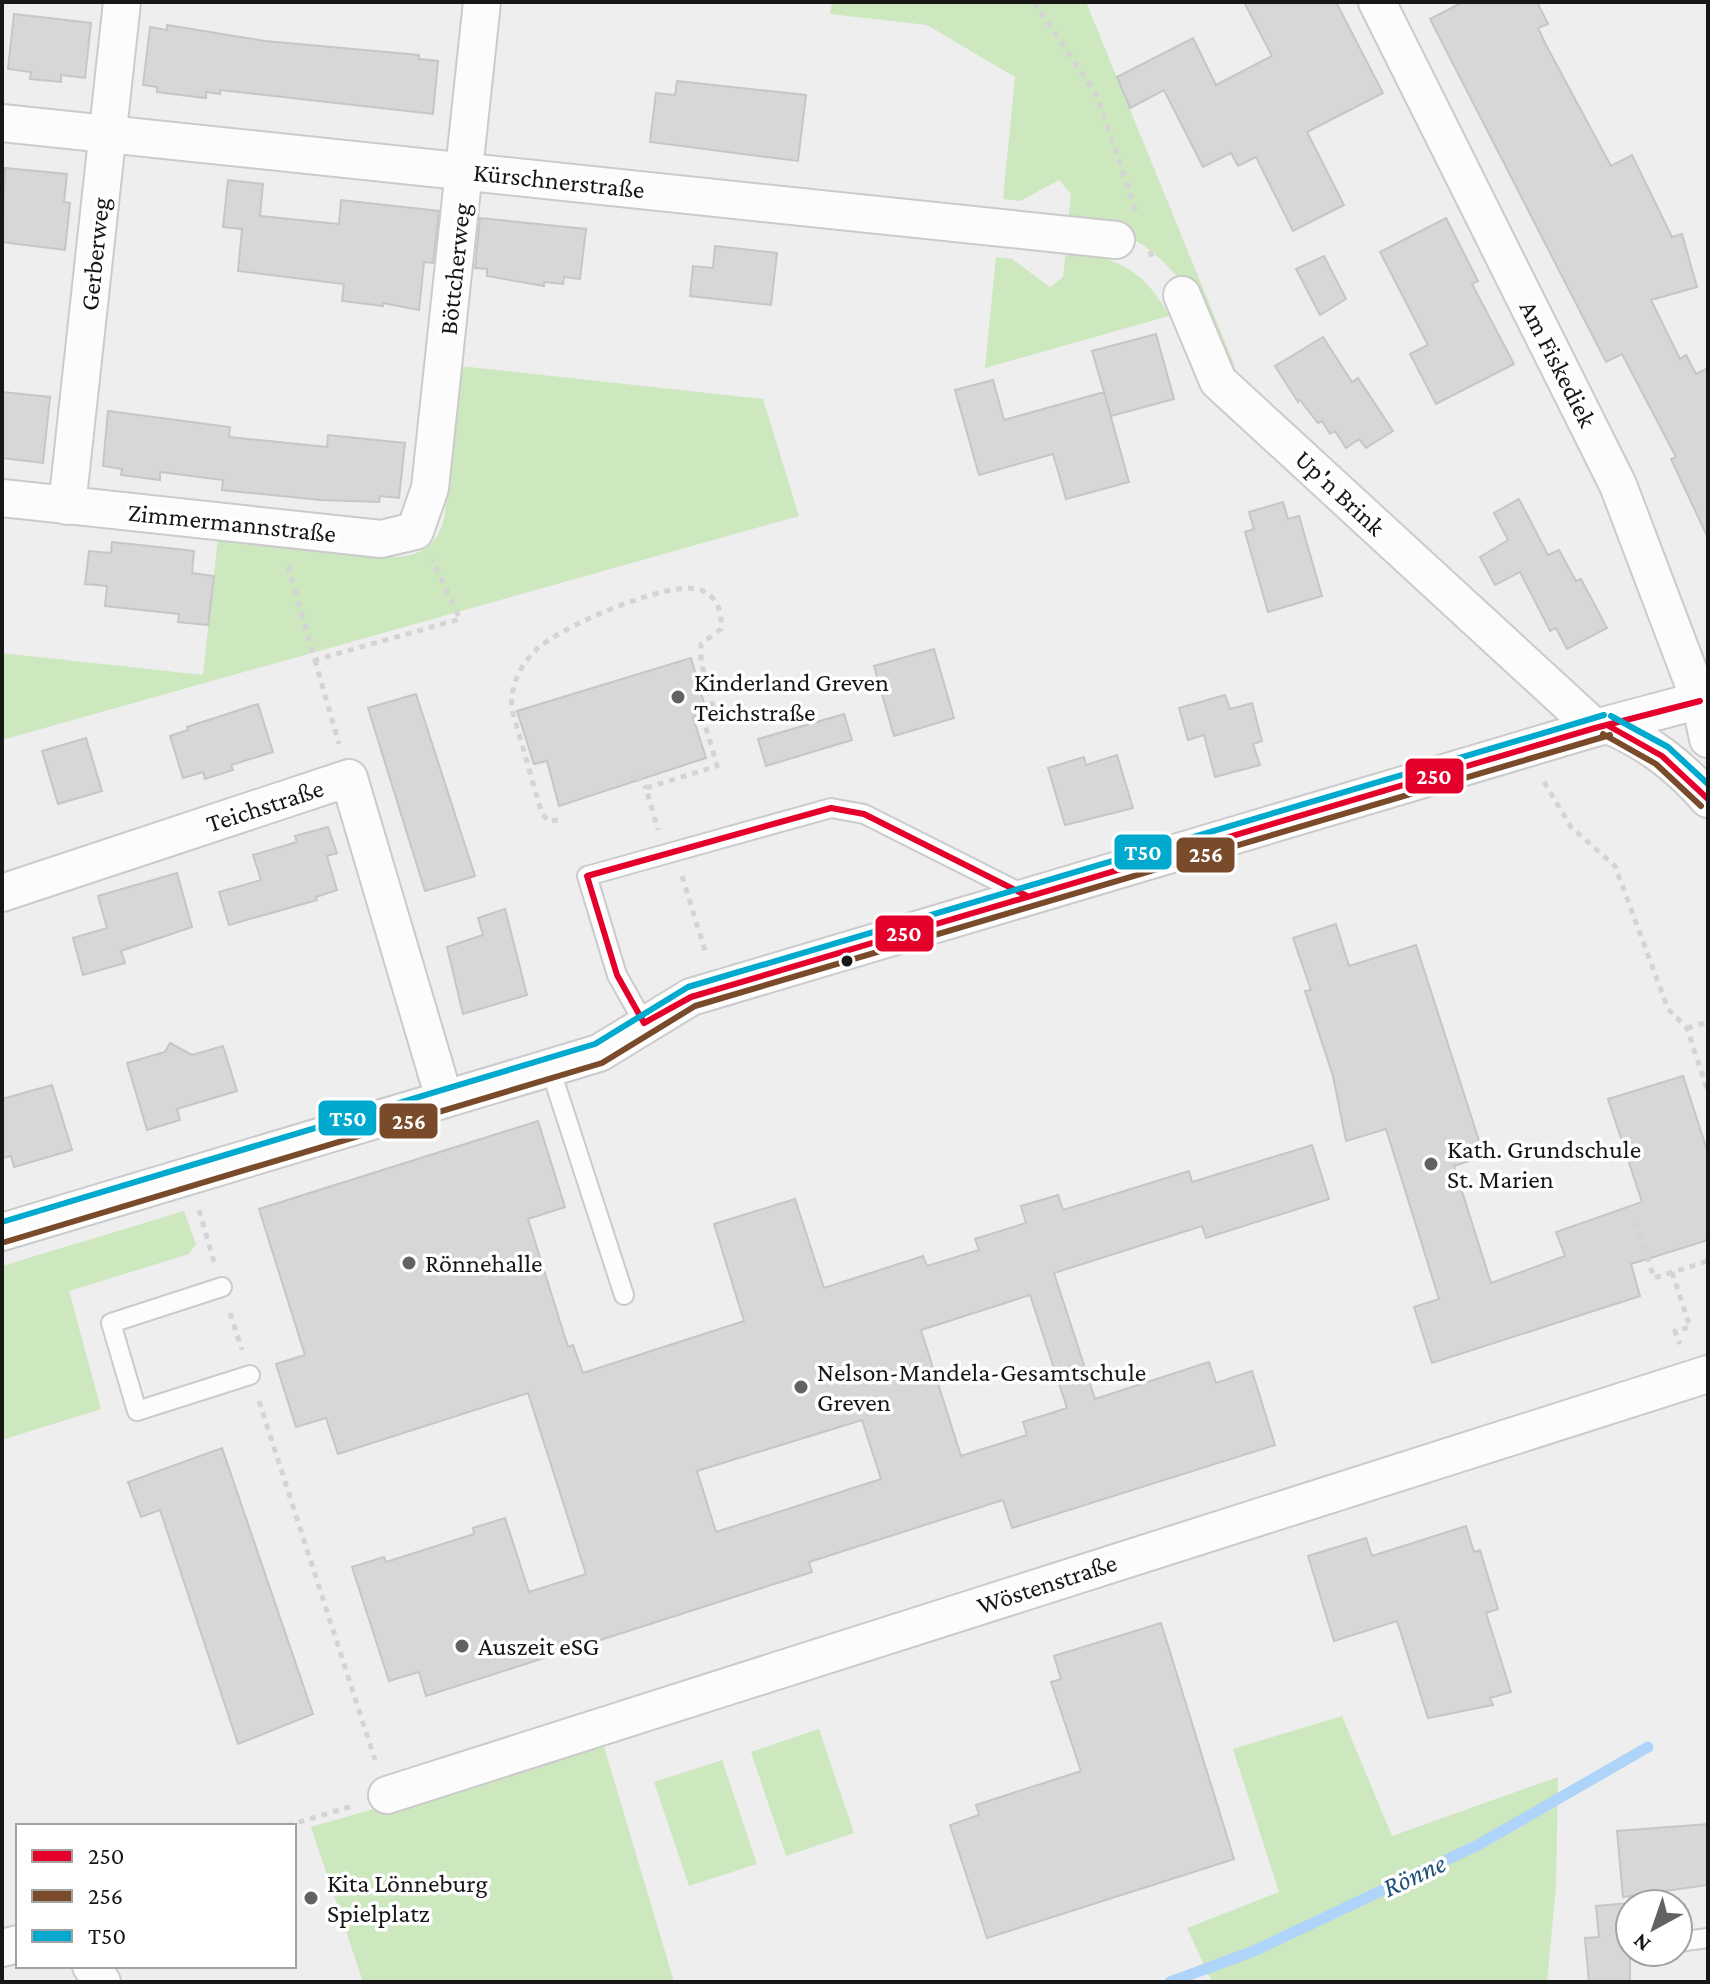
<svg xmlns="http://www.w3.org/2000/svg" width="1710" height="1984" viewBox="0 0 1710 1984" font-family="'Crimson Pro',serif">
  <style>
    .green { fill: #cde7bf }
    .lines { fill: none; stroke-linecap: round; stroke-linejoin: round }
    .stream { stroke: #aed5f9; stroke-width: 11 }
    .building { fill: #d7d7d8; stroke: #c5c6c7; stroke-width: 2; fill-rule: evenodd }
    .lane-casing { stroke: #cbcbcc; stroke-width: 22 }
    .street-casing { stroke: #cbcbcc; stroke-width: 40 }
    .path { stroke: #d4d4d5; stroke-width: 5; stroke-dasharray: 6 6; stroke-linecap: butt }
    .lane { stroke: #fcfcfd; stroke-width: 18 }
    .street { stroke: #fcfcfd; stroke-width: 36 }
    .bus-1-casing { stroke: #fff; stroke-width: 12 }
    .bus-2-casing { stroke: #fff; stroke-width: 12 }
    .bus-3-casing { stroke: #fff; stroke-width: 12 }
    .bus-1 { stroke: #e4002b; stroke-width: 6 }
    .bus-2 { stroke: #7a4b2a; stroke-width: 6 }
    .bus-3 { stroke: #00a9ce; stroke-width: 6 }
    .poi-dot { fill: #626263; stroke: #fff; stroke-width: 3 }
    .bus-dot { fill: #171718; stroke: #fff; stroke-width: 3 }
    .labels { text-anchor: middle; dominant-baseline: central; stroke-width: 7; stroke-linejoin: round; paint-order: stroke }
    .street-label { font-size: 26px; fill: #171718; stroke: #fff }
    .poi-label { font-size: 26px; fill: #171718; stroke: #fff; text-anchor: start }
    .water-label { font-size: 28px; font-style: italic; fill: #1f517a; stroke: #fff }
    .line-badge { stroke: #fff; stroke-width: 3 }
    .badge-label { font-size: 22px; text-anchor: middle; font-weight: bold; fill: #fff }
  </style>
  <rect width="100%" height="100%" fill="#eeeeef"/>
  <path class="green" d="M 832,2 L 1086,2 L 1236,369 C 1205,320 1176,253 1117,232 C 1102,227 1084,225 1068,222 L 1071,194 L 1059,180 L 1020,201 L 1003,199 L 1015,77 L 927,25 L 830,14 Z
    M 1066,249 C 1116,259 1144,268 1169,316 L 985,368 L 996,257 L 1012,259 L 1050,287 L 1063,277 Z
    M 460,366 L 763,399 L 799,516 L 2,740 L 2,653 L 203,675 L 218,537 L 397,557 C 423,555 437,544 444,519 Z
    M 184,1211 L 196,1244 L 189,1254 L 69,1291 L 101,1409 L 2,1440 L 2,1266 Z
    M 1342,1716 L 1392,1836 L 1558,1777 L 1556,1887 L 1547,1982 L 1212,1982 L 1187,1928 L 1279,1892 L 1233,1749 Z
    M 819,1729 L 854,1833 L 786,1856 L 751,1752 Z
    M 603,1743 L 674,1982 L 363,1982 L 311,1827 Z
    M 722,1760 L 757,1864 L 689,1886 L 654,1782 Z"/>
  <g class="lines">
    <path class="stream" d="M 1170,1982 L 1254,1951 L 1478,1845 L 1648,1747"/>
  </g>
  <path class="building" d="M 1244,2 L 1336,2 L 1383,93 L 1307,132 L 1344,205 L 1293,231 L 1256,157 L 1238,166 L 1231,153 L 1203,167 L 1164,90 L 1130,108 L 1117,77 L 1193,38 L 1216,85 L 1272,56 Z
    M 1463,2 L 1537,2 L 1548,24 L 1538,28 L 1546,45 L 1611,166 L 1632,155 L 1672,237 L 1682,234 L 1697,287 L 1651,300 L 1680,359 L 1686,355 L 1696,374 L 1708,368 L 1708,538 L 1671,459 L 1676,457 L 1622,354 L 1606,362 L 1430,19 Z
    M 14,14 L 91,23 L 85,78 L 61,75 L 61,82 L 30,79 L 31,72 L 8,69 Z
    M 167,25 L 265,41 L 419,55 L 419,59 L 438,61 L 433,114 L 220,90 L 220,94 L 206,92 L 206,98 L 157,92 L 157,87 L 143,85 L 150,27 L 167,30 Z
    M 677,81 L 806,95 L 798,161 L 650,142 L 656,93 L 675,95 Z
    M 5,168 L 67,174 L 64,202 L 70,203 L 65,250 L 2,242 Z
    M 228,180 L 263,184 L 260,216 L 339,224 L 341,200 L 439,211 L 433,263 L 424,262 L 419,310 L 383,303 L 383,306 L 342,301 L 344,284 L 238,271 L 242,229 L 223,227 Z
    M 480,218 L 586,229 L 580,279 L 564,277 L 563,284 L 544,282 L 544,286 L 487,276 L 487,269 L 475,268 Z
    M 1446,218 L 1478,281 L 1472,284 L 1514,364 L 1436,404 L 1410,354 L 1428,345 L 1380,252 Z
    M 715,246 L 777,253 L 771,305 L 690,296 L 693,266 L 713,268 Z
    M 1324,256 L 1346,299 L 1320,315 L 1296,269 Z
    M 1156,334 L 1174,399 L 1111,416 L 1092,351 Z
    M 1323,337 L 1352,382 L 1358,378 L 1393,431 L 1366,448 L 1359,439 L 1346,448 L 1335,431 L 1330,434 L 1322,421 L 1318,423 L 1300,400 L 1298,402 L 1275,366 Z
    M 993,380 L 1004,420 L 1104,392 L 1129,482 L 1066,499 L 1053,454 L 979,475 L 955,390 Z
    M 2,392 L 50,397 L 43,463 L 2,458 Z
    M 108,411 L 230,427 L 229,437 L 327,447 L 328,435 L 405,443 L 399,498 L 380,496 L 379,502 L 321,500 L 222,490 L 223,480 L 160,472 L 160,480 L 121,475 L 122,469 L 103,466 Z
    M 1519,499 L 1548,555 L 1559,550 L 1576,581 L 1581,579 L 1607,628 L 1567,649 L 1556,628 L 1550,631 L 1520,572 L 1495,585 L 1480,557 L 1508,540 L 1494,513 Z
    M 1283,502 L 1288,519 L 1299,516 L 1322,596 L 1268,612 L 1245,532 L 1254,529 L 1249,512 Z
    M 112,542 L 194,551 L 192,573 L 214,576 L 208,625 L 178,622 L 179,614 L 105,606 L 107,586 L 85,584 L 89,551 L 111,553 Z
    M 934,649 L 954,718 L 894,736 L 874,666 Z
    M 691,658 L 707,713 L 693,717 L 706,758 L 559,806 L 547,761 L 534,764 L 517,711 Z
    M 416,694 L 475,876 L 425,891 L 368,708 Z
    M 1225,695 L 1230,709 L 1252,703 L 1262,741 L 1253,744 L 1260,765 L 1215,777 L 1204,735 L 1188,740 L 1179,708 Z
    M 258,704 L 273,752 L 231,765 L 233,770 L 205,779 L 203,772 L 183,778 L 170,736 L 188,730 L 187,727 Z
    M 844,714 L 852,740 L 766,766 L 758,739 Z
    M 86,738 L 102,791 L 58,804 L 42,751 Z
    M 1117,755 L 1133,808 L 1065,825 L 1048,768 L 1084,757 L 1086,765 Z
    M 328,827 L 337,853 L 327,856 L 337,890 L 316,897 L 317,900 L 229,925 L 219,892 L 261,880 L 253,855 L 297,842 L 295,836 Z
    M 177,873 L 192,927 L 121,951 L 125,963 L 83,975 L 73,938 L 107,928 L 98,896 Z
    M 505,909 L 527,995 L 463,1014 L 447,947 L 483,935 L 478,918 Z
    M 1336,924 L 1349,966 L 1416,945 L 1484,1156 L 1454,1166 L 1491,1283 L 1565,1256 L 1556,1232 L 1642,1202 L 1608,1099 L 1683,1076 L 1708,1153 L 1708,1240 L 1631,1264 L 1640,1296 L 1432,1363 L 1414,1307 L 1439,1299 L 1386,1129 L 1346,1141 L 1333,1076 L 1305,991 L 1311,990 L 1293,938 Z
    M 170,1043 L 192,1055 L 223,1046 L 237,1091 L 177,1109 L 180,1120 L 147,1130 L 127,1063 L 165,1052 Z
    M 52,1085 L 72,1150 L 14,1167 L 11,1156 L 2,1158 L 2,1099 Z
    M 538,1121 L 565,1207 L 528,1219 L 568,1347 L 573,1345 L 583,1373 L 744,1321 L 714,1224 L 795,1199 L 824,1288 L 923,1256 L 927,1266 L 979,1250 L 975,1239 L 1026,1223 L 1021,1206 L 1058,1195 L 1063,1210 L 1189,1171 L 1192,1182 L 1312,1145 L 1329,1199 L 1206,1238 L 1202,1226 L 1054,1273 L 1095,1399 L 1209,1362 L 1216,1383 L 1252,1371 L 1275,1445 L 1012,1528 L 1003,1500 L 809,1562 L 812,1572 L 426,1696 L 419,1672 L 389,1681 L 352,1567 L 384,1557 L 386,1562 L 474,1534 L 473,1528 L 505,1518 L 529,1592 L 586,1574 L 528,1393 L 338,1454 L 326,1418 L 296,1427 L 276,1364 L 305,1355 L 259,1209 ZM 1030,1295 L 1067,1408 L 1023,1422 L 1027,1435 L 961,1456 L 921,1330 ZM 862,1420 L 881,1479 L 716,1532 L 697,1471 Z
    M 222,1448 L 313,1714 L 238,1744 L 160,1510 L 141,1517 L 128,1482 Z
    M 1466,1526 L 1474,1552 L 1480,1550 L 1498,1609 L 1486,1613 L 1511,1692 L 1490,1698 L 1493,1705 L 1428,1718 L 1397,1621 L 1334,1641 L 1308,1556 L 1366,1538 L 1372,1556 Z
    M 1161,1623 L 1234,1859 L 987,1938 L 950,1825 L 979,1815 L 976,1805 L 1081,1771 L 1051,1682 L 1061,1679 L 1054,1656 Z
    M 1708,1824 L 1708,1885 L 1623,1897 L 1617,1831 Z
    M 1630,1903 L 1630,1982 L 1589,1982 L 1585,1938 L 1599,1937 L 1596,1906 Z"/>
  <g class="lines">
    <defs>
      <path id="lane" d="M 644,1023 L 617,975 L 587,876 L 831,808 L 864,814 L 1025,895
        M 550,1068 L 624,1295
        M 222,1287 L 111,1323 L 137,1411 L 250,1375
        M 1678,1942 L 1708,1938"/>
      <path id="street" d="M 1377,2 L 1618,485 L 1700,701 L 1708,739
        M 2,123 L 1116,240
        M 1182,295 L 1218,381 L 1595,728
        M 2,498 L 381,539 L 415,531 L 430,488 L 482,2
        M 67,506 L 122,2
        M 1607,725 C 1645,739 1682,768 1708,799
        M 2,893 L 349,778 L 444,1098
        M 2,1232 L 599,1053 L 691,997 L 1595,728 L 1708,698
        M 387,1795 L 1708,1374
        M 2,1948 L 18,1944
        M 91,1966 L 102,1982"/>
    </defs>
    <use href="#lane" class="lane-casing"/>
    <use href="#street" class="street-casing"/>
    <path class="path" d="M 1034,2 L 1097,96 L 1136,211
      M 1150,251 L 1154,262
      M 288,566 L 315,660 L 460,619 L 432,559
      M 315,660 L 339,744
      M 637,776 L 646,788
      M 1544,782 L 1571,827 L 1615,866 L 1668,1009 L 1687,1028 L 1708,1092
      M 558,820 L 549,821 L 542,814 L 512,710 C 510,686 519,667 536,650 C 557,628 672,578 701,590 C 718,597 722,612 721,629 L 701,644 L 701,662 L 716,717 L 704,721 L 717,766 L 646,788 L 658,830
      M 682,876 L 706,954
      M 1687,1028 L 1708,1022
      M 199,1210 L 214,1262
      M 1636,1222 L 1654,1278 L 1708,1261
      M 1672,1272 L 1690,1327 L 1675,1331 L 1680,1344
      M 230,1313 L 242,1350
      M 259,1401 L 375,1760
      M 287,1826 L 355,1805"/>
    <use href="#lane" class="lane"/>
    <use href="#street" class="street"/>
    <defs>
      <path id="bus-1" d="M 1607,725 L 1662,756 L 1708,799
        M 644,1023 L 691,997 L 1595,728 L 1700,701
        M 644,1023 L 617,975 L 587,876 L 831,808 L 864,814 L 1027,896"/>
      <path id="bus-2" d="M 1603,734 L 1656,764 L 1701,806
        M 5,1242 L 602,1063 L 695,1006 L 1610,735"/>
      <path id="bus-3" d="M 1611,716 L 1668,747 L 1708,784
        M 2,1222 L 595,1044 L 688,987 L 1604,715"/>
    </defs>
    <use href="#bus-1" class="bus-1-casing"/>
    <use href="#bus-2" class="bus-2-casing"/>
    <use href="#bus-3" class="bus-3-casing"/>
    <use href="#bus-1" class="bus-1"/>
    <use href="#bus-2" class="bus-2"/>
    <use href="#bus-3" class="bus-3"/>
  </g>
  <g class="poi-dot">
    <circle cx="678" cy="697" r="8"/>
    <circle cx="1431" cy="1164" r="8"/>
    <circle cx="409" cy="1263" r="8"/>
    <circle cx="801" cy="1387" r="8"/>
    <circle cx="462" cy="1646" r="8"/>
    <circle cx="311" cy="1898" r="8"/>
  </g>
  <circle class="bus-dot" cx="847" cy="961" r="7"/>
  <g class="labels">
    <g class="street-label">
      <text transform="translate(559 181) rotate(6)">Kürschnerstraße</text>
      <text transform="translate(95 254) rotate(-84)">Gerberweg</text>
      <text transform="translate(455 269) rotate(-84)">Böttcherweg</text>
      <text transform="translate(1558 364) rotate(63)">Am Fiskediek</text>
      <text transform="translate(1340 493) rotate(43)">Up'n Brink</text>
      <text transform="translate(232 523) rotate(6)">Zimmermannstraße</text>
      <text transform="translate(265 806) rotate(-18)">Teichstraße</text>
      <text transform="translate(1047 1584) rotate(-18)">Wöstenstraße</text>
    </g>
    <g class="poi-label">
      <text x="694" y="682">Kinderland Greven<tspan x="694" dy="30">Teichstraße</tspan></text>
      <text x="1447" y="1149">Kath. Grundschule<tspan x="1447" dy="30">St. Marien</tspan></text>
      <text x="425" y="1263">Rönnehalle</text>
      <text x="817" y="1372">Nelson-Mandela-Gesamtschule<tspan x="817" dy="30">Greven</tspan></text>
      <text x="478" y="1646">Auszeit eSG</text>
      <text x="327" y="1883">Kita Lönneburg<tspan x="327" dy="30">Spielplatz</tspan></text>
    </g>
    <g class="water-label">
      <text transform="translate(1414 1875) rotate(-25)">Rönne</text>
    </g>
  </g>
  <g class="line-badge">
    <rect x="1404" y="757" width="61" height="38" rx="8" fill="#e4002b"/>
    <rect x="1113" y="833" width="60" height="38" rx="8" fill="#00a9ce"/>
    <rect x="1175" y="836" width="61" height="38" rx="8" fill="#7a4b2a"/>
    <rect x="874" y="914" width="61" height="39" rx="8" fill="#e4002b"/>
    <rect x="317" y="1099" width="61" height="38" rx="8" fill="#00a9ce"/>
    <rect x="378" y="1102" width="61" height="38" rx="8" fill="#7a4b2a"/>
  </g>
  <g class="badge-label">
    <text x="1434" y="784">250</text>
    <text x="1143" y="860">T50</text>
    <text x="1206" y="862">256</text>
    <text x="904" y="941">250</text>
    <text x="348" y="1126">T50</text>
    <text x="409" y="1129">256</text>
  </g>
  <rect width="1710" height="1984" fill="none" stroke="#171718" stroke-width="8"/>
  <rect x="16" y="1824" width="280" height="144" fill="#ffffff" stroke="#a2a2a3" stroke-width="2"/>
  <rect x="32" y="1850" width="40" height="12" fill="#e4002b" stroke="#a2a2a3" stroke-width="2"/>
  <text x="88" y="1864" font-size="24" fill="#171718">250</text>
  <rect x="32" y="1890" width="40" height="12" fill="#7a4b2a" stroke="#a2a2a3" stroke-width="2"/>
  <text x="88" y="1904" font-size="24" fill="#171718">256</text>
  <rect x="32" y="1930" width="40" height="12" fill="#00a9ce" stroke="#a2a2a3" stroke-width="2"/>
  <text x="88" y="1944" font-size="24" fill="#171718">T50</text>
  <g transform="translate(1654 1928) rotate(220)"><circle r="38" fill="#ffffff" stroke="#a2a2a3" stroke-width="2"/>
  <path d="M0-6L14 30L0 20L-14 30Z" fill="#626263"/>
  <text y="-12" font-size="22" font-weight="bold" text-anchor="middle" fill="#171718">N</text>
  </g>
</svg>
